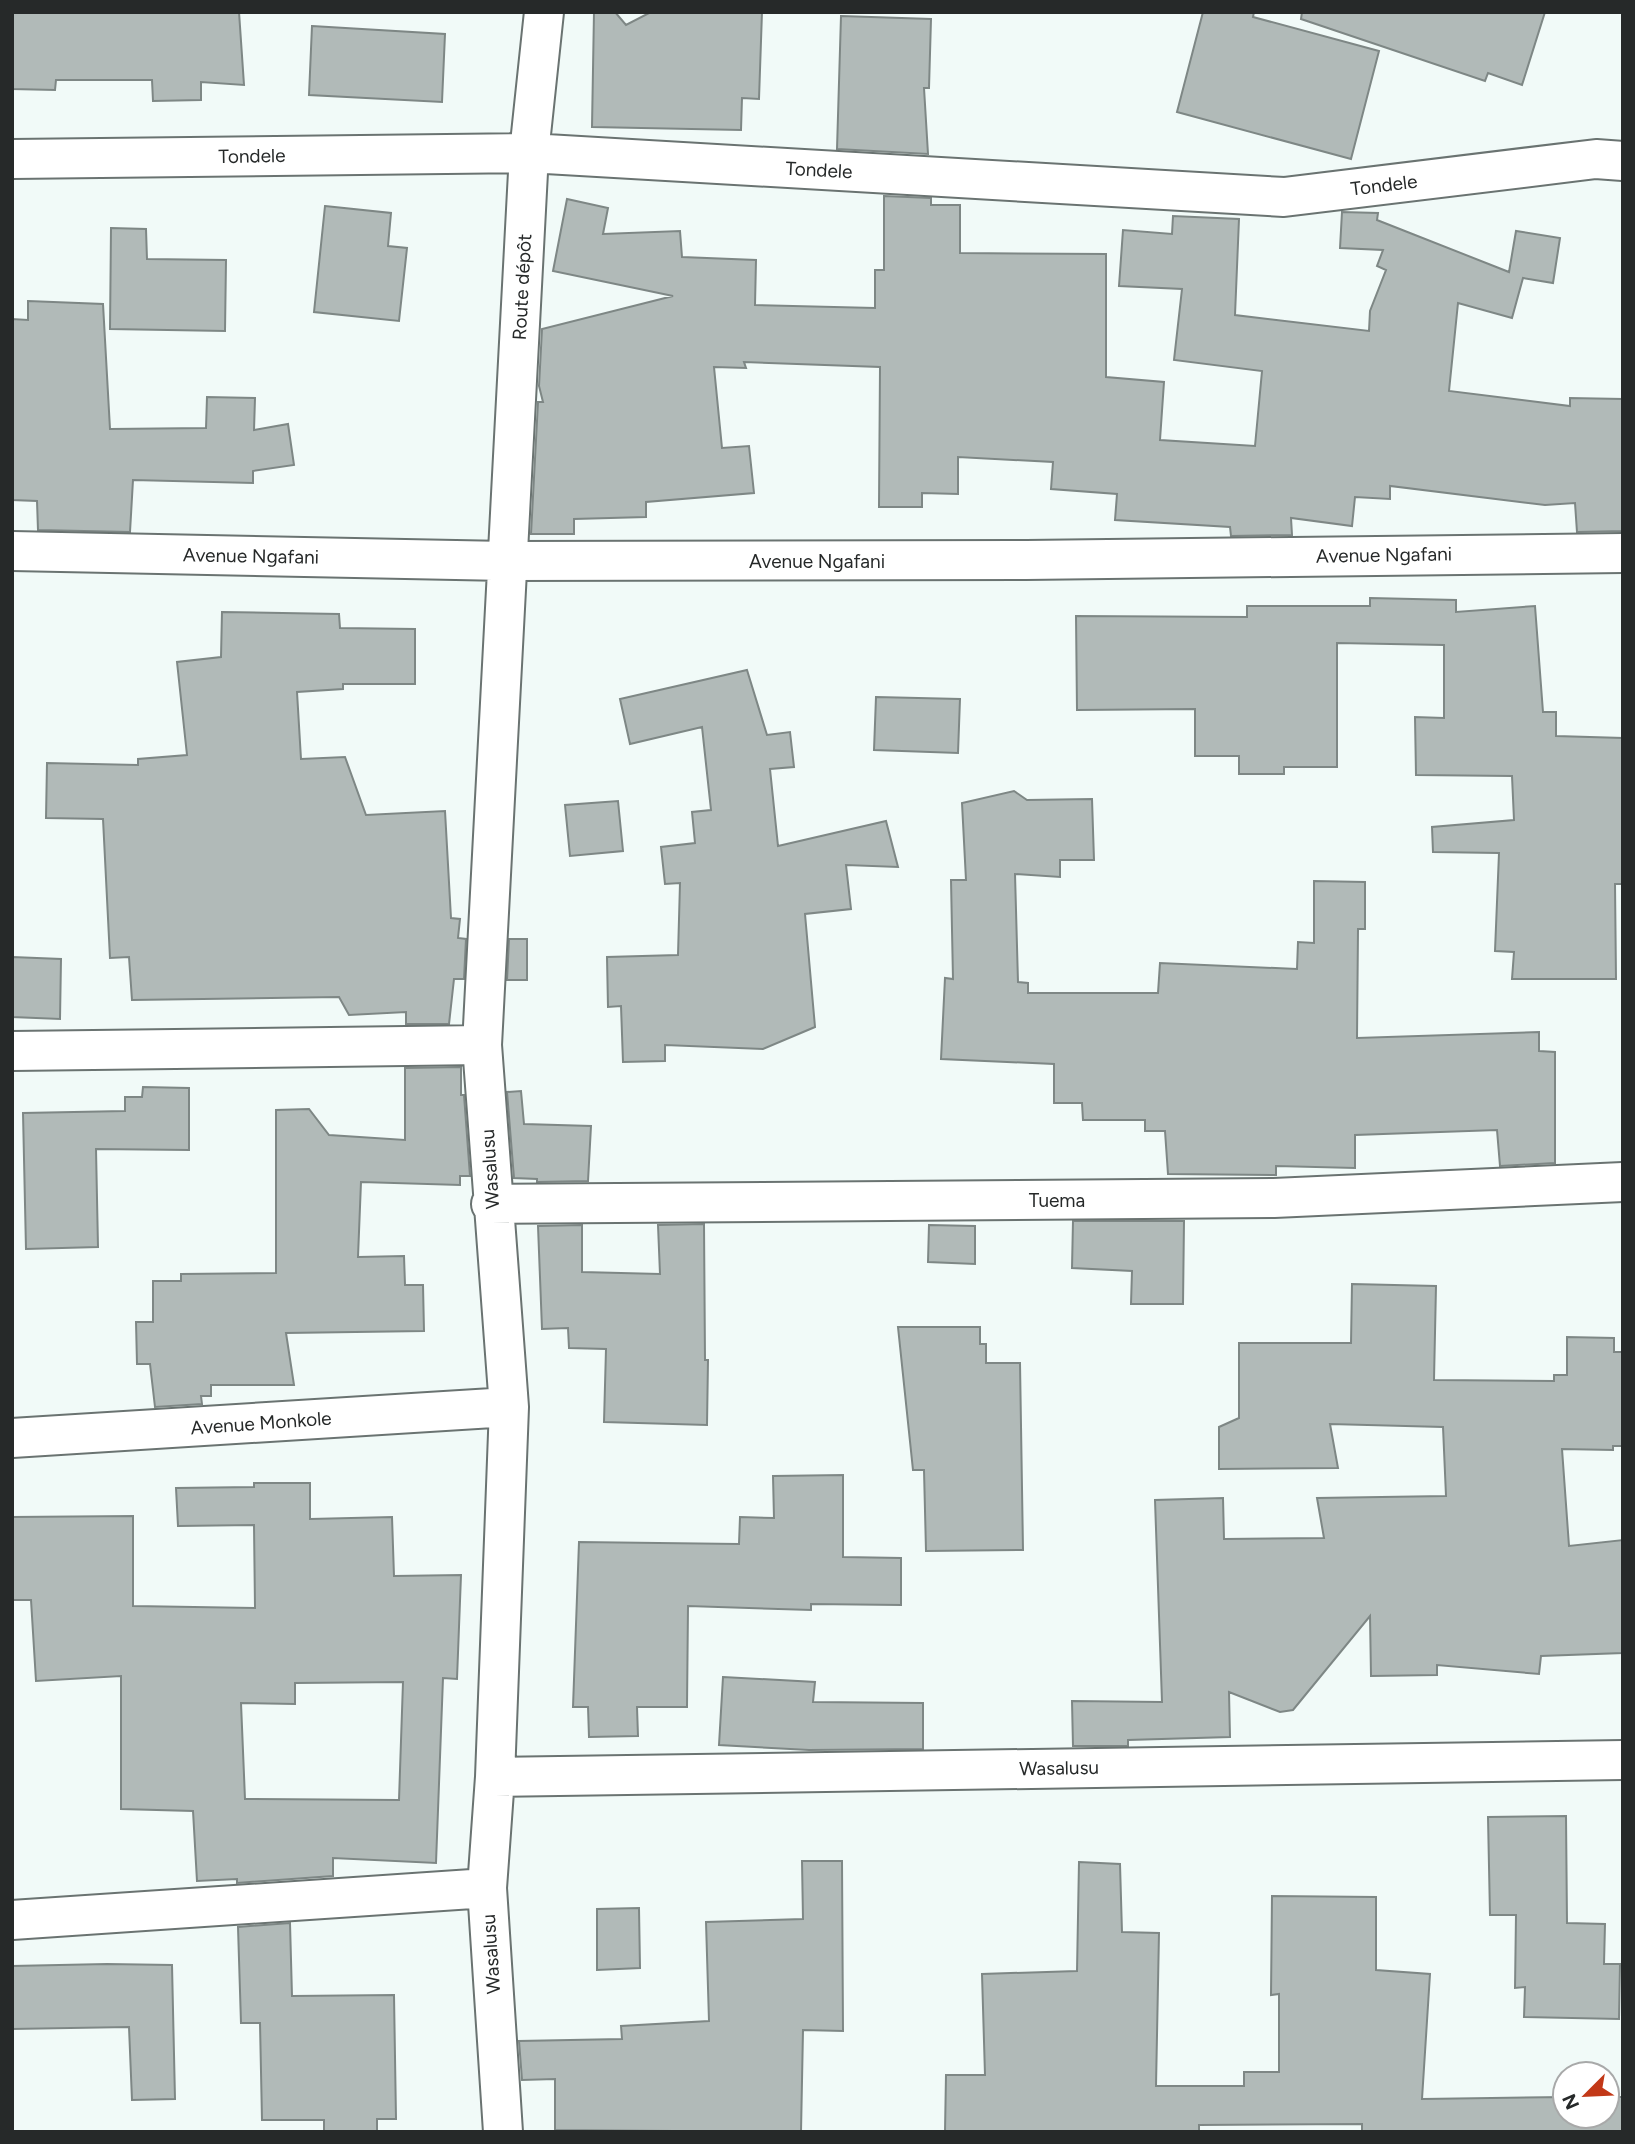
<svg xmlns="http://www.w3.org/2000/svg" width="1635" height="2144" viewBox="0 0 1635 2144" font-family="Figtree,sans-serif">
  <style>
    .building { fill: #b1bab8; stroke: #7e8785; stroke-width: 2; fill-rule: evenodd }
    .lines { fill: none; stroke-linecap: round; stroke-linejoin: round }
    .minor-casing { stroke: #6a7371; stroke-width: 42 }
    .minor { stroke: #fff; stroke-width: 38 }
    .labels { text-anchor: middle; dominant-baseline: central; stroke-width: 6; stroke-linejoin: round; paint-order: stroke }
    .street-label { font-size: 19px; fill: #262929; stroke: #fff }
  </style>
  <rect width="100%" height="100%" fill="#f1faf8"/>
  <path class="building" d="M 12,12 L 239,12 L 244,85 L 201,82 L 201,100 L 153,101 L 152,80 L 56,80 L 55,90 L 12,89 Z
    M 594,12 L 615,12 L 626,25 L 651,12 L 762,12 L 759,99 L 742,98 L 741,130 L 592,127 Z
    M 1203,12 L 1254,12 L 1253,17 L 1379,51 L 1351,159 L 1177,112 Z
    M 1302,12 L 1545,12 L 1522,85 L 1488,73 L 1485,81 L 1301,19 Z
    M 841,16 L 931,19 L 929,88 L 924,88 L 928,154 L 837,149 Z
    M 312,26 L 445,34 L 442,102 L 309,95 Z
    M 884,196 L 931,198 L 931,205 L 960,205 L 960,253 L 1106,254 L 1106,377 L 1164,382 L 1160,440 L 1255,446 L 1262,371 L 1174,360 L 1182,289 L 1119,286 L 1123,230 L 1172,234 L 1173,216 L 1239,219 L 1235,315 L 1369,331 L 1370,311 L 1386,270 L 1377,266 L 1383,250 L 1340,248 L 1342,212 L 1378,213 L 1377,220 L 1509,272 L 1516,231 L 1560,238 L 1553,283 L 1523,278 L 1512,318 L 1458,303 L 1449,391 L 1570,406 L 1570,398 L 1623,399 L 1623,531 L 1577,532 L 1575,503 L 1545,505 L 1390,486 L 1390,499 L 1355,497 L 1352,526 L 1291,518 L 1292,535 L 1231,536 L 1230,527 L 1115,520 L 1117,494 L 1051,489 L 1053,462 L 958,457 L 958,494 L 922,493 L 922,507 L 879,507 L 880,367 L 744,362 L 746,368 L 714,367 L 722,448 L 749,446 L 754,493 L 646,502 L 646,517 L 574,519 L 574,534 L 531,534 L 538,402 L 543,402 L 539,386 L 542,329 L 673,296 L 553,271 L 567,199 L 608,208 L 603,234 L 680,231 L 682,257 L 756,260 L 755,305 L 875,308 L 875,270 L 884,270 Z
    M 325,206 L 391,213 L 388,246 L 407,248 L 399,321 L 314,312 Z
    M 111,228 L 146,229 L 147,259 L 226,260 L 225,331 L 110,329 Z
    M 28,301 L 103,304 L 110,429 L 206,428 L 207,397 L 255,398 L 254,430 L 288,424 L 294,465 L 253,471 L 253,483 L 133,480 L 130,532 L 38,530 L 37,501 L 12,500 L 12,319 L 28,320 Z
    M 1370,598 L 1456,600 L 1456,612 L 1535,606 L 1543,712 L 1556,712 L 1556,736 L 1623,738 L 1623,884 L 1615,884 L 1616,979 L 1512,979 L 1514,952 L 1495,951 L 1499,853 L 1433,852 L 1432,827 L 1514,820 L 1512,776 L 1416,775 L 1415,717 L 1444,718 L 1444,645 L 1337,643 L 1337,767 L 1284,767 L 1284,774 L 1239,774 L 1239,756 L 1195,756 L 1195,709 L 1077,710 L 1076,616 L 1247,617 L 1247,606 L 1370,606 Z
    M 222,612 L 339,614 L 340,628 L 415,629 L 415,684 L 343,684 L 343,689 L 297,692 L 301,759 L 345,757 L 366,815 L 445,811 L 451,918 L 460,919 L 458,938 L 466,939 L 464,979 L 454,979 L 449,1024 L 406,1024 L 406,1012 L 349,1015 L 339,997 L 132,1000 L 129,957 L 110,958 L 103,819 L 46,818 L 47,763 L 138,765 L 138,759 L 187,755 L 177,662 L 221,657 Z
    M 747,670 L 767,735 L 790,732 L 794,767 L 770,769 L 778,846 L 886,821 L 898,867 L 846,865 L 851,909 L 805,914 L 815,1027 L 763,1049 L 665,1045 L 665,1061 L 623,1062 L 621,1006 L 608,1007 L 607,957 L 678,955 L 680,883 L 665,884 L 661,847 L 695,843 L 692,812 L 711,810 L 702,727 L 630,744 L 620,699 Z
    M 876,697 L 960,699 L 958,753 L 874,750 Z
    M 1014,791 L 1027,800 L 1092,799 L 1094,860 L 1060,860 L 1060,877 L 1015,874 L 1018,982 L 1028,983 L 1028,993 L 1158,993 L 1160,963 L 1297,969 L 1298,942 L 1314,943 L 1314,881 L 1365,882 L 1365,929 L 1358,929 L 1357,1038 L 1539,1032 L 1539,1051 L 1555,1052 L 1555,1163 L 1500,1166 L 1497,1130 L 1355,1135 L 1355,1168 L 1276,1166 L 1276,1175 L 1168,1174 L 1165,1131 L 1145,1131 L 1145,1120 L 1083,1120 L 1082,1103 L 1054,1103 L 1054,1064 L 941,1059 L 945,978 L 953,979 L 951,880 L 966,880 L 962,803 Z
    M 618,801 L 623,851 L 570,856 L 565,805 Z
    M 509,939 L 527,939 L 527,980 L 507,980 Z
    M 12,957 L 61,959 L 60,1019 L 12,1017 Z
    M 461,1067 L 461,1095 L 464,1095 L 470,1176 L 460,1176 L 460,1185 L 361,1182 L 358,1257 L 404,1256 L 405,1285 L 423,1285 L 424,1331 L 286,1333 L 294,1385 L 211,1385 L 211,1396 L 201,1396 L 202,1404 L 155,1407 L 150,1364 L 137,1364 L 136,1322 L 153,1322 L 153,1281 L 181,1281 L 181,1274 L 276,1273 L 276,1110 L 309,1109 L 329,1135 L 405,1140 L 405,1068 Z
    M 143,1087 L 189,1088 L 189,1150 L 96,1149 L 98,1247 L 26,1249 L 23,1113 L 125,1111 L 125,1097 L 142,1097 Z
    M 521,1091 L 524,1124 L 591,1126 L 588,1181 L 537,1182 L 537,1179 L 514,1178 L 507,1092 Z
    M 1073,1221 L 1184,1221 L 1183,1304 L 1131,1304 L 1132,1271 L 1072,1268 Z
    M 704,1224 L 705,1360 L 708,1360 L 707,1425 L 604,1422 L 606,1349 L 569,1348 L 568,1328 L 542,1329 L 538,1226 L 582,1225 L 582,1272 L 660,1274 L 658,1225 Z
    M 929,1225 L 975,1226 L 975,1264 L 928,1262 Z
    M 1352,1284 L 1436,1286 L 1434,1380 L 1554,1381 L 1554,1375 L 1567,1375 L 1567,1337 L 1614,1338 L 1614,1352 L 1623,1352 L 1623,1446 L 1613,1446 L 1613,1450 L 1562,1449 L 1569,1546 L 1623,1540 L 1623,1653 L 1541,1656 L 1539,1674 L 1437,1665 L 1437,1675 L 1371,1676 L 1370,1616 L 1293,1710 L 1280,1712 L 1229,1692 L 1230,1737 L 1128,1740 L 1128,1746 L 1073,1746 L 1072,1701 L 1162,1702 L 1155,1500 L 1223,1498 L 1224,1539 L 1324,1538 L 1317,1498 L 1446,1496 L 1443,1427 L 1330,1424 L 1338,1468 L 1219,1469 L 1219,1427 L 1239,1418 L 1239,1343 L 1351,1343 Z
    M 898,1327 L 980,1327 L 980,1344 L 986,1344 L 986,1363 L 1020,1363 L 1023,1550 L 926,1551 L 924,1470 L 913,1470 Z
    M 843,1475 L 843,1557 L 901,1558 L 901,1605 L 811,1604 L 811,1610 L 688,1606 L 687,1707 L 637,1707 L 638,1736 L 589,1737 L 588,1707 L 573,1707 L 579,1542 L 739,1544 L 740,1517 L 774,1518 L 773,1476 Z
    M 254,1483 L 310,1483 L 310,1519 L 392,1517 L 394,1576 L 461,1575 L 457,1679 L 443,1678 L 436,1863 L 333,1858 L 333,1876 L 237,1883 L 237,1879 L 197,1881 L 193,1811 L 121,1809 L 121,1676 L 36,1681 L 31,1600 L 12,1600 L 12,1517 L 133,1516 L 133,1606 L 255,1608 L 254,1525 L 178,1526 L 176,1488 L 254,1487 ZM 403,1682 L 399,1800 L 245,1799 L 241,1703 L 295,1704 L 295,1683 Z
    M 723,1677 L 815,1682 L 813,1702 L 923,1703 L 923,1749 L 809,1750 L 719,1745 Z
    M 1566,1816 L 1567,1923 L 1605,1924 L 1604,1964 L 1620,1964 L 1619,2019 L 1524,2017 L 1525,1987 L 1515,1988 L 1516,1915 L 1490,1915 L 1488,1817 Z
    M 802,1861 L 842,1861 L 843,2031 L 803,2030 L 801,2132 L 555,2130 L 555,2079 L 522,2080 L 519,2041 L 622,2039 L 621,2026 L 709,2021 L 706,1922 L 803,1919 Z
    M 1079,1862 L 1120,1864 L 1122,1932 L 1159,1933 L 1156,2086 L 1244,2086 L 1244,2072 L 1279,2072 L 1279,1994 L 1271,1995 L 1272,1896 L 1376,1897 L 1376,1970 L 1430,1974 L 1422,2099 L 1565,2097 L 1565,2116 L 1607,2116 L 1607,2097 L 1623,2097 L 1623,2132 L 1362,2132 L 1362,2124 L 1199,2125 L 1199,2132 L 945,2132 L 946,2075 L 985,2075 L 982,1974 L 1077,1971 Z
    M 639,1908 L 640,1968 L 597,1970 L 597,1909 Z
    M 290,1923 L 292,1996 L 394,1995 L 396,2119 L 377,2119 L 377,2132 L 324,2132 L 324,2120 L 262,2120 L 260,2023 L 241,2023 L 238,1927 Z
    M 107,1964 L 172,1965 L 175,2099 L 132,2100 L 129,2027 L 12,2029 L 12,1966 Z"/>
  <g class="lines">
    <defs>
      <path id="minor" d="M 12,159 L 529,153 L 1284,197 L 1596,159 L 1623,161
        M 12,551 L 506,561 L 1026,560 L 1623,553
        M 12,1051 L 482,1045
        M 491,1204 L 1274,1198 L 1623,1182
        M 12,1438 L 509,1407
        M 495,1777 L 1623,1760
        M 12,1920 L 487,1888
        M 503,2132 L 487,1888 L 495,1777 L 509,1407 L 482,1045 L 529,153 L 544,12"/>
    </defs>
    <use href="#minor" class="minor-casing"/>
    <use href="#minor" class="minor"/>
  </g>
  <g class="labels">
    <g class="street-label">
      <text transform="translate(252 156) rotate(-1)">Tondele</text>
      <text transform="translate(819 170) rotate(3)">Tondele</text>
      <text transform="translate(1384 185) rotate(-7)">Tondele</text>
      <text transform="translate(522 287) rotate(-87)">Route dépôt</text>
      <text transform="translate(1384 555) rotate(-1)">Avenue Ngafani</text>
      <text transform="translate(251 556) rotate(1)">Avenue Ngafani</text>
      <text x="817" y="561">Avenue Ngafani</text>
      <text transform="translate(490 1169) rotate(-94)">Wasalusu</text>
      <text x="1057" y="1200">Tuema</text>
      <text transform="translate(261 1423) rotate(-4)">Avenue Monkole</text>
      <text transform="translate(1059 1768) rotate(-1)">Wasalusu</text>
      <text transform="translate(491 1954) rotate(-94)">Wasalusu</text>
    </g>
  </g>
  <rect width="1635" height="2144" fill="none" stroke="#262929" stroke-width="28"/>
  <g transform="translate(1586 2095) rotate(246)"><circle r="33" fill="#ffffff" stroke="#a8a9a9" stroke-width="2"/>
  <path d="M0-5L12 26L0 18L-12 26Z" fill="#c23817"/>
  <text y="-10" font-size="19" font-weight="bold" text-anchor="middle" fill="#262929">N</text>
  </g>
</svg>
